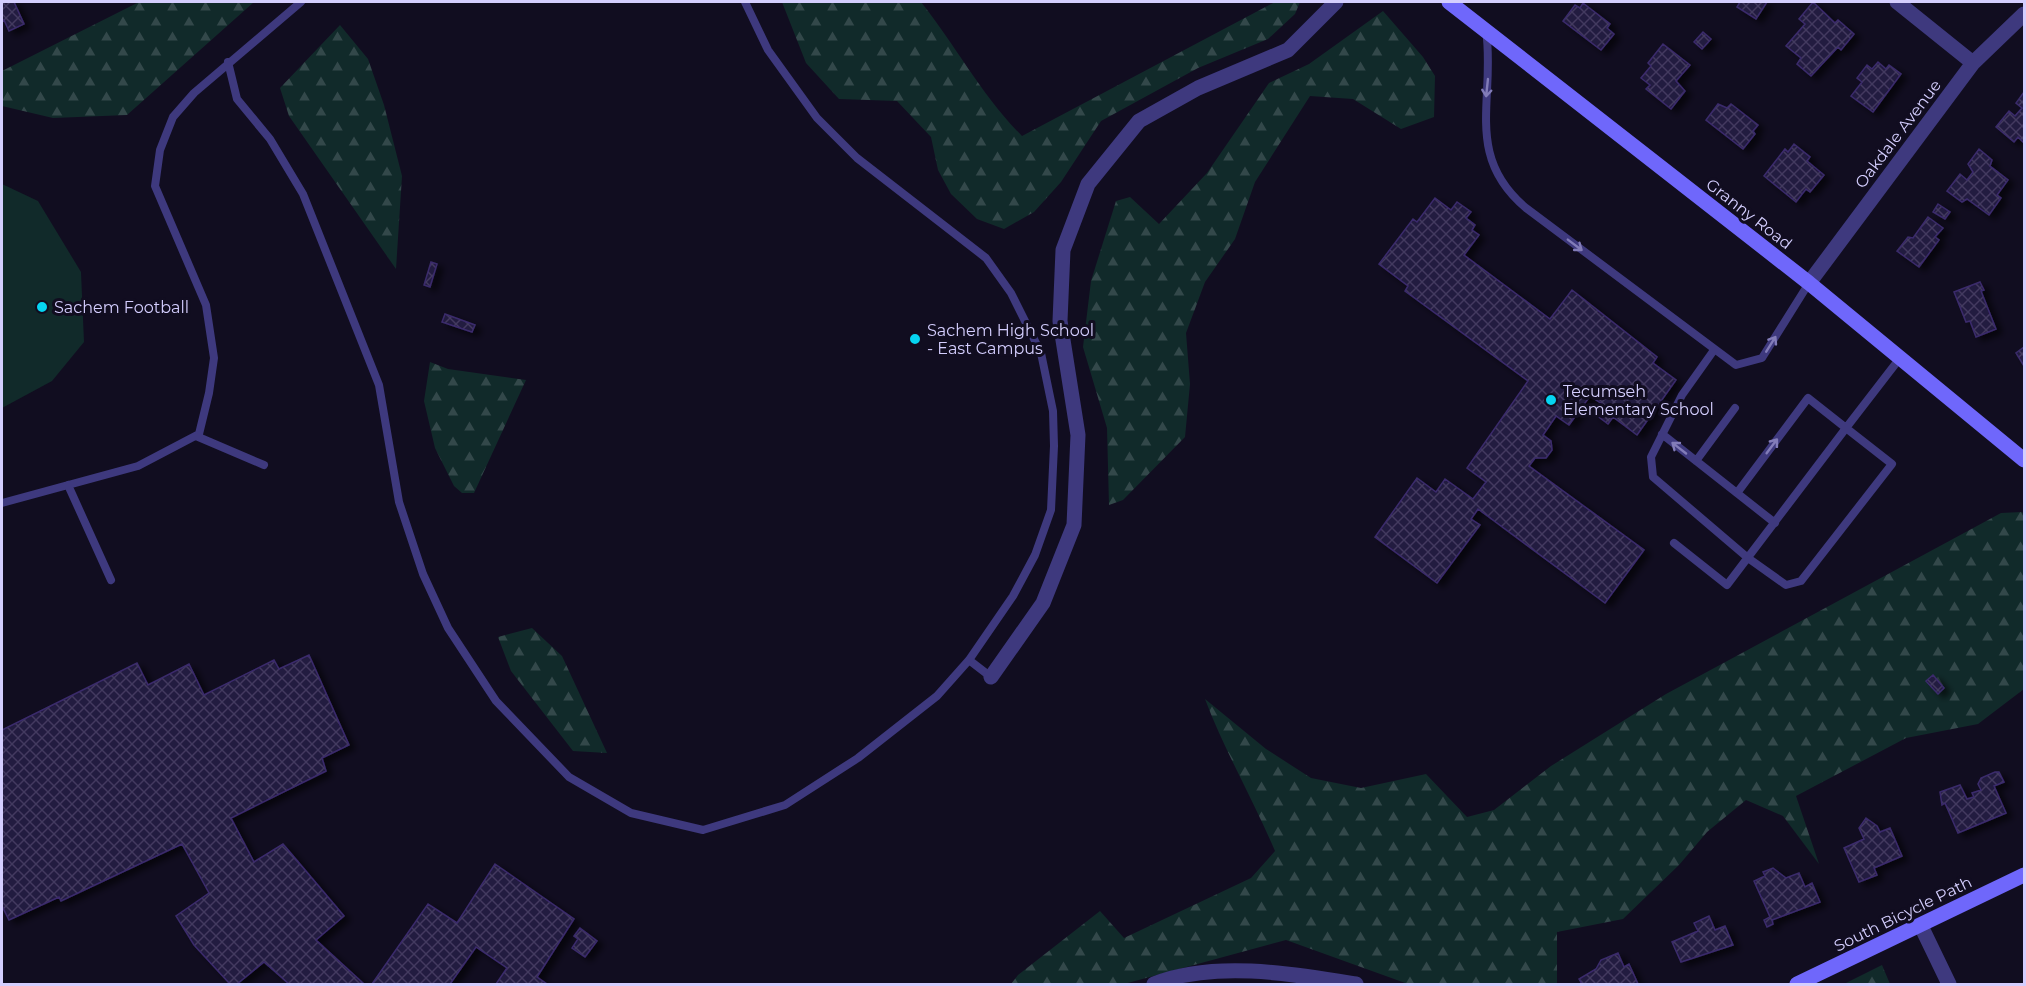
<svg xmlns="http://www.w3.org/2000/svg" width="2026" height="986" viewBox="0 0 2026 986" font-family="Montserrat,sans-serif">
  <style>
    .forest { fill: url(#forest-firs) }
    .pitch { fill: #112a2a }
    .building { fill: url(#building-cross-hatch); stroke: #3b2c6c; stroke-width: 1.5; filter: url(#shadow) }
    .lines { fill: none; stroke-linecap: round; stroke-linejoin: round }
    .lane { stroke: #3e397e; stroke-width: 8 }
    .street { stroke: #3e397e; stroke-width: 15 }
    .secondary { stroke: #6f67fb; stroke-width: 15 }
    .oneway { stroke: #827cb8 }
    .poi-dot { fill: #06d4f1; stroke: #110d20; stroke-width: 2 }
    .labels { text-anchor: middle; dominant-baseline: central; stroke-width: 6; stroke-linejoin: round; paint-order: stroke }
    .street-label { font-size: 16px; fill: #d4cefe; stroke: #110d20 }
    .poi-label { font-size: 16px; fill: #d4cefe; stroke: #110d20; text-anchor: start }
  </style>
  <defs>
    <pattern id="forest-firs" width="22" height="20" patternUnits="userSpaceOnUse" patternTransform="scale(1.5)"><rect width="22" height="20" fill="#112a2a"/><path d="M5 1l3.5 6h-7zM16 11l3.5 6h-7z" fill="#33484a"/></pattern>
    <pattern id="building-cross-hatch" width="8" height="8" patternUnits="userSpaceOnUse" patternTransform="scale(1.5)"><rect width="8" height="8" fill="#231a41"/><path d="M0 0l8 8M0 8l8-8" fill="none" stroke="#423a5e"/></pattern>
    <filter id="shadow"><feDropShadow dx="6" dy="4" stdDeviation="3" flood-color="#0009"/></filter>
  </defs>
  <rect width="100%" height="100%" fill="#110d20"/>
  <path class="forest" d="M 139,2 L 254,2 L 127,115 L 53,118 L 2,106 L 2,71 Z
    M 782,2 L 921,2 C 956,46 982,96 1022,136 L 1275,2 L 1300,2 L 1295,14 L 1268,39 L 1198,68 L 1101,121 L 1061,182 L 1034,212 L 1004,229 L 977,219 L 951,194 L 938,170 L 931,137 L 897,101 L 839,99 L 806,63 Z
    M 1383,11 L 1423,57 L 1435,76 L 1434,117 L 1401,129 L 1353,99 L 1310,96 L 1255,182 L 1235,239 L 1205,282 L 1186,333 L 1190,384 L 1185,437 L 1123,500 L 1109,505 L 1107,428 L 1083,347 L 1091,281 L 1116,201 L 1130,197 L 1159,224 L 1207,173 L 1269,83 L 1309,64 Z
    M 340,25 L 368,59 L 384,105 L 402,176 L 396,269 L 289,116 L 280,88 Z
    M 430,362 L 448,369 L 526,380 L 474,493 L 462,493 L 454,486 L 435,448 L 424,401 Z
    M 2022,512 L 2024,515 L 2024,689 L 1978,724 L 1906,738 L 1796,796 L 1819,864 L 1783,816 L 1746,800 L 1707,832 L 1679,865 L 1623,919 L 1557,932 L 1557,984 L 1408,984 L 1286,940 L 1124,984 L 1011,984 L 1018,975 L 1100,911 L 1124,938 L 1251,878 L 1275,851 C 1253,799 1225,752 1205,699 L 1266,749 L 1311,778 L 1361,788 L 1426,774 L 1467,817 L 1494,810 L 1551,766 L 1666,694 L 2001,513 Z
    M 532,628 L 562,656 L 607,753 L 573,751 L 511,671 L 498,637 Z
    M 1882,965 L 1890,984 L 1844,984 Z"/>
  <path class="pitch" d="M 2,184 L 38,201 L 81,272 L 84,342 L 52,381 L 2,408 Z"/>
  <path class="building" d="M 2,2 L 14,2 L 24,24 L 9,31 L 4,20 L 2,21 Z
    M 1740,2 L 1767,2 L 1756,19 L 1737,7 Z
    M 1813,2 L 1835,23 L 1838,20 L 1854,34 L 1841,50 L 1838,47 L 1811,76 L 1797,64 L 1801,58 L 1786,46 L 1805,24 L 1799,19 Z
    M 1583,3 L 1610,24 L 1607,28 L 1614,34 L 1601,50 L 1563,21 L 1575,5 L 1580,8 Z
    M 1703,32 L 1711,39 L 1702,49 L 1694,42 Z
    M 1663,44 L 1690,65 L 1676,81 L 1685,91 L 1671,109 L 1646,89 L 1650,85 L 1641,78 L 1651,66 L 1648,63 Z
    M 1878,62 L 1886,69 L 1889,65 L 1901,74 L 1873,112 L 1851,96 L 1862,82 L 1857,78 L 1867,65 L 1872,69 Z
    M 2024,92 L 2024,143 L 2018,137 L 2014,142 L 1996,127 L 2009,111 L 2015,116 L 2022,108 L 2016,103 Z
    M 1718,104 L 1727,108 L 1731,104 L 1758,125 L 1753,131 L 1755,134 L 1743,149 L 1706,120 Z
    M 1794,144 L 1810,157 L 1807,161 L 1824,175 L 1810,192 L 1806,189 L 1796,202 L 1764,176 L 1785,149 L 1788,152 Z
    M 1979,149 L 1992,160 L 1990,166 L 2008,180 L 1997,195 L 2001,198 L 1989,215 L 1967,199 L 1962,202 L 1947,191 L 1960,174 L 1967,180 L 1973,172 L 1968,164 Z
    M 1435,198 L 1451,210 L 1457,202 L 1471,212 L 1466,218 L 1475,225 L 1472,230 L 1479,235 L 1464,255 L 1550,319 L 1572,290 L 1657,357 L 1653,363 L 1676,380 L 1637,435 L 1613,417 L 1608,424 L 1595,414 L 1602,404 L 1590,396 L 1569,425 L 1556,416 L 1543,435 L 1551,441 L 1552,450 L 1546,458 L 1535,458 L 1529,466 L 1644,550 L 1605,603 L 1478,509 L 1471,519 L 1480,525 L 1437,583 L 1375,537 L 1417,478 L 1436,492 L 1445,479 L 1473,499 L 1486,482 L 1467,468 L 1528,381 L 1405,291 L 1408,286 L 1379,264 L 1413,219 L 1417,222 Z
    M 1938,204 L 1950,212 L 1945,219 L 1933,212 Z
    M 1928,217 L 1943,228 L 1935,237 L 1939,240 L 1919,267 L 1897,251 L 1908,237 L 1913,238 Z
    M 431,262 L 437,264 L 430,287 L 424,285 Z
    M 1980,282 L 1984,290 L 1981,291 L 1996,329 L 1976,337 L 1970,321 L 1966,322 L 1954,292 Z
    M 445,314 L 475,325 L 472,332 L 442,322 Z
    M 2024,347 L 2024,366 L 2016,353 Z
    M 309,655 L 349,745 L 322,758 L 326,771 L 231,818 L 254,862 L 283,844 L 344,916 L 316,940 L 364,984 L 289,984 L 264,962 L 237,984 L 230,984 L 194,945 L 176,916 L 209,893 L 182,844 L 61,901 L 59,897 L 9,920 L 2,906 L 2,730 L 137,663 L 148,685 L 189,664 L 204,695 L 274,660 L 279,669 Z
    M 1933,675 L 1944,688 L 1938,694 L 1926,681 Z
    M 1995,772 L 1999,772 L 2004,782 L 1994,786 L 2006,813 L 1958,833 L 1945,803 L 1942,805 L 1940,792 L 1960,785 L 1967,799 L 1974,797 L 1972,793 L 1981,790 L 1978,784 L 1981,778 Z
    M 1866,818 L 1877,826 L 1880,832 L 1890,828 L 1902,856 L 1874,868 L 1877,875 L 1859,882 L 1844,848 L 1864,839 L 1859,828 Z
    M 495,864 L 574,919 L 537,977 L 547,984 L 496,984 L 507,968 L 476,947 L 450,984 L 372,984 L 428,904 L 457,923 Z
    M 1773,868 L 1786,878 L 1799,873 L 1805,887 L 1812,883 L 1820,902 L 1772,920 L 1773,924 L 1767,927 L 1764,920 L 1770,917 L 1754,881 L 1765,876 L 1763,872 Z
    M 1709,916 L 1715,930 L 1725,926 L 1733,945 L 1681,962 L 1672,942 L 1698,931 L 1694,923 Z
    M 580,928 L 597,941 L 585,957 L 572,948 L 578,939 L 574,936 Z
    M 1618,953 L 1624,967 L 1629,964 L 1638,984 L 1582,984 L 1579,979 L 1596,969 L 1601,960 Z"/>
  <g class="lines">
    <path class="lane" d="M 1486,30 C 1496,98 1463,155 1526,208 L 1736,365 L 1762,358 L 1809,283
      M 228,62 L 237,99 L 270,139 L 303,194 L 379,385 L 399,502 L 423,574 L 448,628 L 496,701 L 569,777 L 631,813 L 703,830 L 785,805 L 858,758 L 937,696 L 969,660 L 1013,596 L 1035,555 L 1051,510 L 1054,446 L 1053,411 L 1041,353 L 1011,293 L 986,258 L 857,158 L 817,118 L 768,50 L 745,2
      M 1714,350 L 1682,395 L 1651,457 L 1653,477 L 1748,558 L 1786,585 L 1801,581 L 1892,464 L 1846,428 L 1900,358
      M 1662,434 L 1775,523
      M 196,436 L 264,465
      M 1696,461 L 1735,408
      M 68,485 L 111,580
      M 2,503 L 138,466 L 199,434 L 209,393 L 214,358 L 206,305 L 155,186 L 160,150 L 173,117 L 194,93 L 301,2
      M 1674,543 L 1727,585 L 1846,428 L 1808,398 L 1737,493
      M 969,660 L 991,677"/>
    <path class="street" d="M 1897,2 L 1973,63
      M 1809,283 L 1973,63 L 2024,14
      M 991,677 L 1043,603 L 1074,525 L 1078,435 L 1060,321 L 1063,250 L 1088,184 L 1139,121 L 1198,88 L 1288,50 L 1336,2
      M 1921,926 L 1949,984
      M 1154,984 C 1214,960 1294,974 1356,984"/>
    <path class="secondary" d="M 1449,2 L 1809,283 L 2024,460
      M 1797,984 L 2024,875"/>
  </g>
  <defs><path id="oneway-shaft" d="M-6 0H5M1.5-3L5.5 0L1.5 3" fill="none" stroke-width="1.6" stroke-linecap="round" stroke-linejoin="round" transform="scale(1.5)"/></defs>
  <g class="oneway">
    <use href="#oneway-shaft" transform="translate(1487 88) rotate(96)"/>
    <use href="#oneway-shaft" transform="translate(1575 245) rotate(37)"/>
    <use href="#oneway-shaft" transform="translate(1771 344) rotate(-58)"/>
    <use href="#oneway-shaft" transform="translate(1772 446) rotate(-53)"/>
    <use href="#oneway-shaft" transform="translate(1679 448) rotate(-142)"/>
  </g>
  <g class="poi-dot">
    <circle cx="42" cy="307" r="6"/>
    <circle cx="915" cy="339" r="6"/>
    <circle cx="1551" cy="400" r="6"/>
  </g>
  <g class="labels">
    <g class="street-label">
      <text transform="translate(1898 134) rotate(-53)">Oakdale Avenue</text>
      <text transform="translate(1749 214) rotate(38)">Granny Road</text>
      <text transform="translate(1903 914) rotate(-26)">South Bicycle Path</text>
    </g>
    <g class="poi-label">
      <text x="54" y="307">Sachem Football</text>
      <text x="927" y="330">Sachem High School<tspan x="927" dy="18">- East Campus</tspan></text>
      <text x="1563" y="391">Tecumseh<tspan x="1563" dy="18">Elementary School</tspan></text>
    </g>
  </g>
  <rect width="2026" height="986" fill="none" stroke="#d4cefe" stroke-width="6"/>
</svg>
